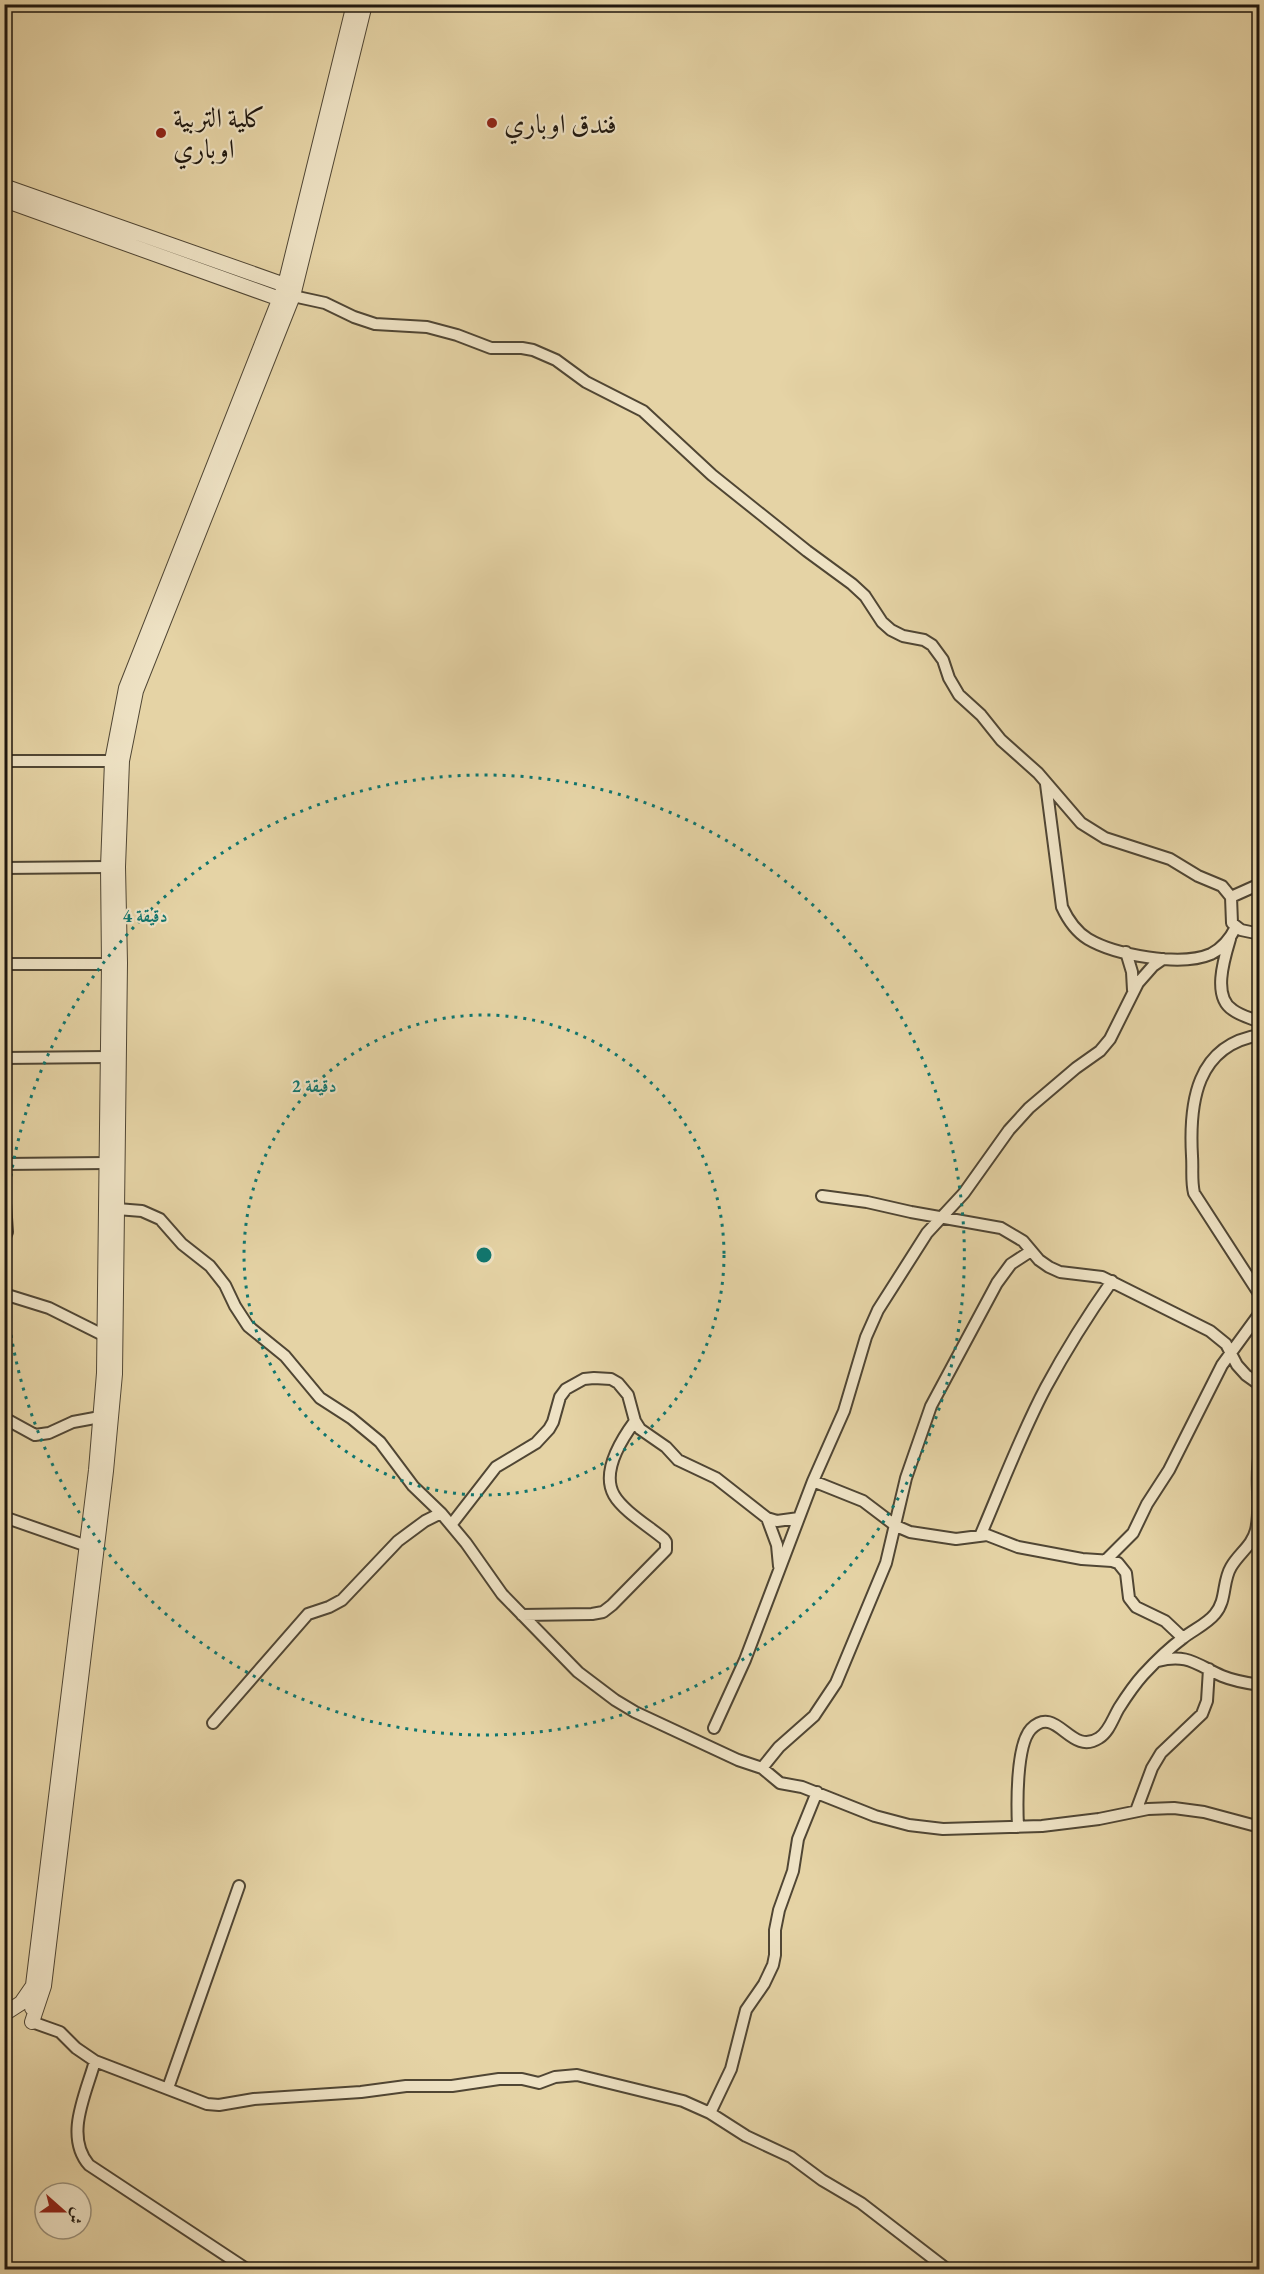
<svg xmlns="http://www.w3.org/2000/svg" width="1264" height="2274" viewBox="0 0 1264 2274" font-family="'EB Garamond',Amiri,serif">
  <style>
    .lines { fill: none; stroke-linecap: round; stroke-linejoin: round }
    .minor-casing { stroke: #504634; stroke-width: 14 }
    .tertiary-casing { stroke: #504634; stroke-width: 16 }
    .minor { stroke: #eee2c4; stroke-width: 10 }
    .tertiary { stroke: #eee2c4; stroke-width: 14 }
    .ring { fill: none; stroke: #0f766e; stroke-width: 3; stroke-dasharray: 3 6 }
    .poi-dot { fill: #8f2418; stroke: #eee2c4; stroke-width: 2 }
    .labels { text-anchor: middle; dominant-baseline: central; stroke-width: 4.5; stroke-linejoin: round; paint-order: stroke }
    .poi-label { font-size: 27px; fill: #1f170e; stroke: #eee2c4; text-anchor: start }
    .centre { fill: #0f766e; stroke: #eee2c4; stroke-width: 3 }
    .ring-label { font-size: 18px; text-anchor: middle; font-weight: bold; fill: #0f766e; stroke: #eee2c4; stroke-width: 4.5; stroke-linejoin: round; paint-order: stroke }
  </style>
  <rect width="100%" height="100%" fill="#e5d3a5"/>
  <filter id="stains"><feTurbulence type="fractalNoise" baseFrequency=".00333" numOctaves="4"/><feColorMatrix values="0 0 0 0 .2 0 0 0 0 .09 0 0 0 0 .02 0 0 0 .5 -.17"/></filter>
  <radialGradient id="worn" r=".72"><stop offset=".6" stop-color="#630" stop-opacity="0"/><stop offset="1" stop-color="#630" stop-opacity=".3"/></radialGradient>
  <g class="lines">
    <defs>
      <path id="minor" d="M 293,296 L 325,303 L 354,317 L 375,324 L 427,327 L 457,335 L 491,348 L 522,348 L 533,350 L 556,360 L 586,382 L 643,411 L 712,475 L 807,551 L 852,584 L 865,596 L 882,622 L 891,630 L 903,636 L 924,640 L 932,645 L 943,660 L 949,678 L 959,695 L 981,715 L 1001,740 L 1038,773 L 1081,823 L 1105,838 L 1170,859 L 1198,876 L 1222,886 L 1231,897 L 1232,923 L 1241,930 L 1260,934
        M 4,761 L 119,761
        M 1046,784 L 1062,907 C 1068,920 1075,931 1088,939 C 1115,955 1181,967 1211,954 C 1223,948 1230,939 1236,927
        M 4,868 L 108,867
        M 1231,897 L 1260,884
        M 1230,939 C 1224,959 1212,997 1233,1010 C 1241,1016 1251,1018 1260,1022
        M 1126,952 L 1132,972 L 1133,990
        M 4,964 L 116,964
        M 1260,1035 C 1196,1045 1189,1103 1192,1156 C 1193,1169 1191,1180 1194,1193 L 1260,1295
        M 4,1058 L 108,1057
        M 4,1164 L 107,1163
        M 4,1189 L 7,1232 L 4,1239
        M 822,1196 L 867,1202 L 911,1212 L 1001,1228 L 1023,1241 L 1039,1260 L 1049,1267 L 1060,1272 L 1102,1277 L 1210,1331 L 1226,1344 L 1237,1365 L 1246,1375 L 1260,1385
        M 117,1209 L 142,1211 L 160,1219 L 182,1244 L 210,1266 L 225,1285 L 235,1306 L 248,1326 L 285,1356 L 320,1398 L 351,1418 L 380,1442 L 413,1486 L 441,1513 L 466,1543 L 502,1594 L 578,1672 L 615,1700 L 635,1712 L 738,1760 L 762,1768 L 780,1783 L 802,1787 L 875,1816 L 909,1825 L 943,1829 L 1042,1826 L 1099,1819 L 1148,1809 L 1174,1808 L 1204,1812 L 1260,1827
        M 4,1294 L 49,1308 L 105,1336
        M 4,1418 L 35,1435 L 49,1433 L 73,1422 L 100,1417
        M 813,1481 L 863,1501 L 896,1526 L 910,1532 L 956,1539 L 987,1535 L 1018,1547 L 1082,1559 L 1112,1561 L 1118,1563 L 1126,1573 L 1129,1598 L 1136,1607 L 1165,1621 L 1183,1638
        M 4,1517 L 87,1546
        M 767,1518 L 777,1545 L 779,1566
        M 451,1525 L 496,1467 L 536,1443 L 549,1429 L 553,1422 L 560,1397 L 566,1389 L 584,1379 L 594,1378 L 611,1379 L 618,1383 L 628,1395 L 635,1421 L 640,1429 L 666,1447 L 678,1460 L 716,1478 L 767,1518 L 777,1521 L 799,1518
        M 981,1534 C 1002,1485 1021,1434 1046,1387 C 1066,1350 1088,1315 1112,1281
        M 1106,1560 L 1133,1533 L 1147,1504 L 1169,1470 L 1222,1365 L 1260,1313
        M 522,1615 L 592,1614 L 603,1612 L 612,1605 L 666,1550 L 666,1542 L 664,1539 C 650,1527 623,1511 614,1495 C 601,1472 621,1440 635,1421
        M 1158,1661 C 1187,1653 1197,1665 1222,1676 C 1234,1681 1246,1683 1260,1685
        M 213,1723 L 308,1614 L 329,1607 L 342,1600 L 398,1541 L 425,1521 L 441,1513
        M 714,1728 L 745,1660 L 813,1481 L 844,1411 L 866,1337 L 878,1310 L 927,1233 L 964,1193 L 1009,1130 L 1029,1108 L 1076,1068 L 1100,1051 L 1110,1039 L 1138,983 L 1153,966 L 1163,959
        M 762,1768 L 779,1747 L 814,1716 L 836,1683 L 886,1563 L 906,1478 L 931,1406 L 997,1283 L 1011,1264 L 1031,1251
        M 1136,1811 L 1152,1768 L 1161,1753 L 1202,1714 L 1207,1701 L 1209,1669
        M 1018,1827 C 1017,1805 1016,1745 1031,1729 C 1057,1703 1070,1757 1099,1738 C 1109,1732 1113,1718 1119,1708 C 1126,1697 1134,1685 1143,1675 C 1155,1662 1168,1649 1183,1638 C 1193,1630 1207,1624 1215,1614 C 1227,1600 1222,1582 1231,1567 C 1239,1553 1252,1546 1256,1530 C 1262,1505 1254,1478 1260,1453
        M 32,2022 L 60,2032 L 76,2048 L 95,2061 L 207,2104 L 219,2105 L 254,2099 L 361,2092 L 406,2086 L 452,2086 L 499,2079 L 522,2079 L 539,2083 L 555,2077 L 577,2075 L 683,2101 L 710,2113 L 746,2136 L 791,2157 L 822,2180 L 861,2203 L 948,2270
        M 95,2061 C 86,2094 64,2136 89,2165 L 248,2270
        M 168,2088 L 239,1886
        M 710,2113 L 731,2069 L 746,2010 L 764,1984 L 773,1965 L 775,1955 L 775,1930 L 779,1910 L 793,1871 L 798,1839 L 817,1792"/>
      <path id="tertiary" d="M 4,186 L 285,285 L 293,296 L 280,299 L 4,200
        M 32,2008 L 33,1985 L 96,1470 L 104,1373 L 109,964 L 108,867 L 112,761 L 126,688 L 285,285 L 354,4
        M 4,2014 L 21,2003 L 32,1987
        M 32,2022 L 44,1986 L 106,1471 L 115,1374 L 120,963 L 118,867 L 122,761 L 136,691 L 293,296 L 365,4"/>
    </defs>
    <use href="#minor" class="minor-casing"/>
    <use href="#tertiary" class="tertiary-casing"/>
    <use href="#minor" class="minor"/>
    <use href="#tertiary" class="tertiary"/>
  </g>
  <g class="ring">
    <circle cx="484" cy="1255" r="240"/>
    <path d="M5 1230A480 480 0 1 1 5 1280"/>
  </g>
  <g class="poi-dot">
    <circle cx="492" cy="123" r="6"/>
    <circle cx="161" cy="133" r="6"/>
  </g>
  <g class="labels">
    <g class="poi-label">
      <text x="173" y="117">كلية التربية<tspan x="173" dy="31">اوباري</tspan></text>
      <text x="504" y="123">فندق اوباري</text>
    </g>
  </g>
  <circle cx="484" cy="1255" r="9" class="centre"/>
  <g class="ring-label">
    <text x="145" y="922">4 دقيقة</text>
    <text x="314" y="1092">2 دقيقة</text>
  </g>
  <rect width="1264" height="2274" fill="none" stroke="#e5d3a5" stroke-width="24"/>
  <rect x="6" y="6" width="1252" height="2262" fill="none" stroke="#1f170e" stroke-width="3"/>
  <rect x="12" y="12" width="1240" height="2250" fill="none" stroke="#1f170e" stroke-width="1.5"/>
  <g transform="translate(63 2211) rotate(111)"><circle r="28" fill="#eee2c4" stroke="#9b917b" stroke-width="1.5"/>
  <path d="M0-4.5L10 22L0 15L-10 22Z" fill="#8f2418"/>
  <text y="-9" font-size="16" font-weight="bold" text-anchor="middle" fill="#1f170e">ش</text>
  </g>
  <rect width="100%" height="100%" filter="url(#stains)"/>
  <rect width="100%" height="100%" fill="url(#worn)"/>
</svg>
